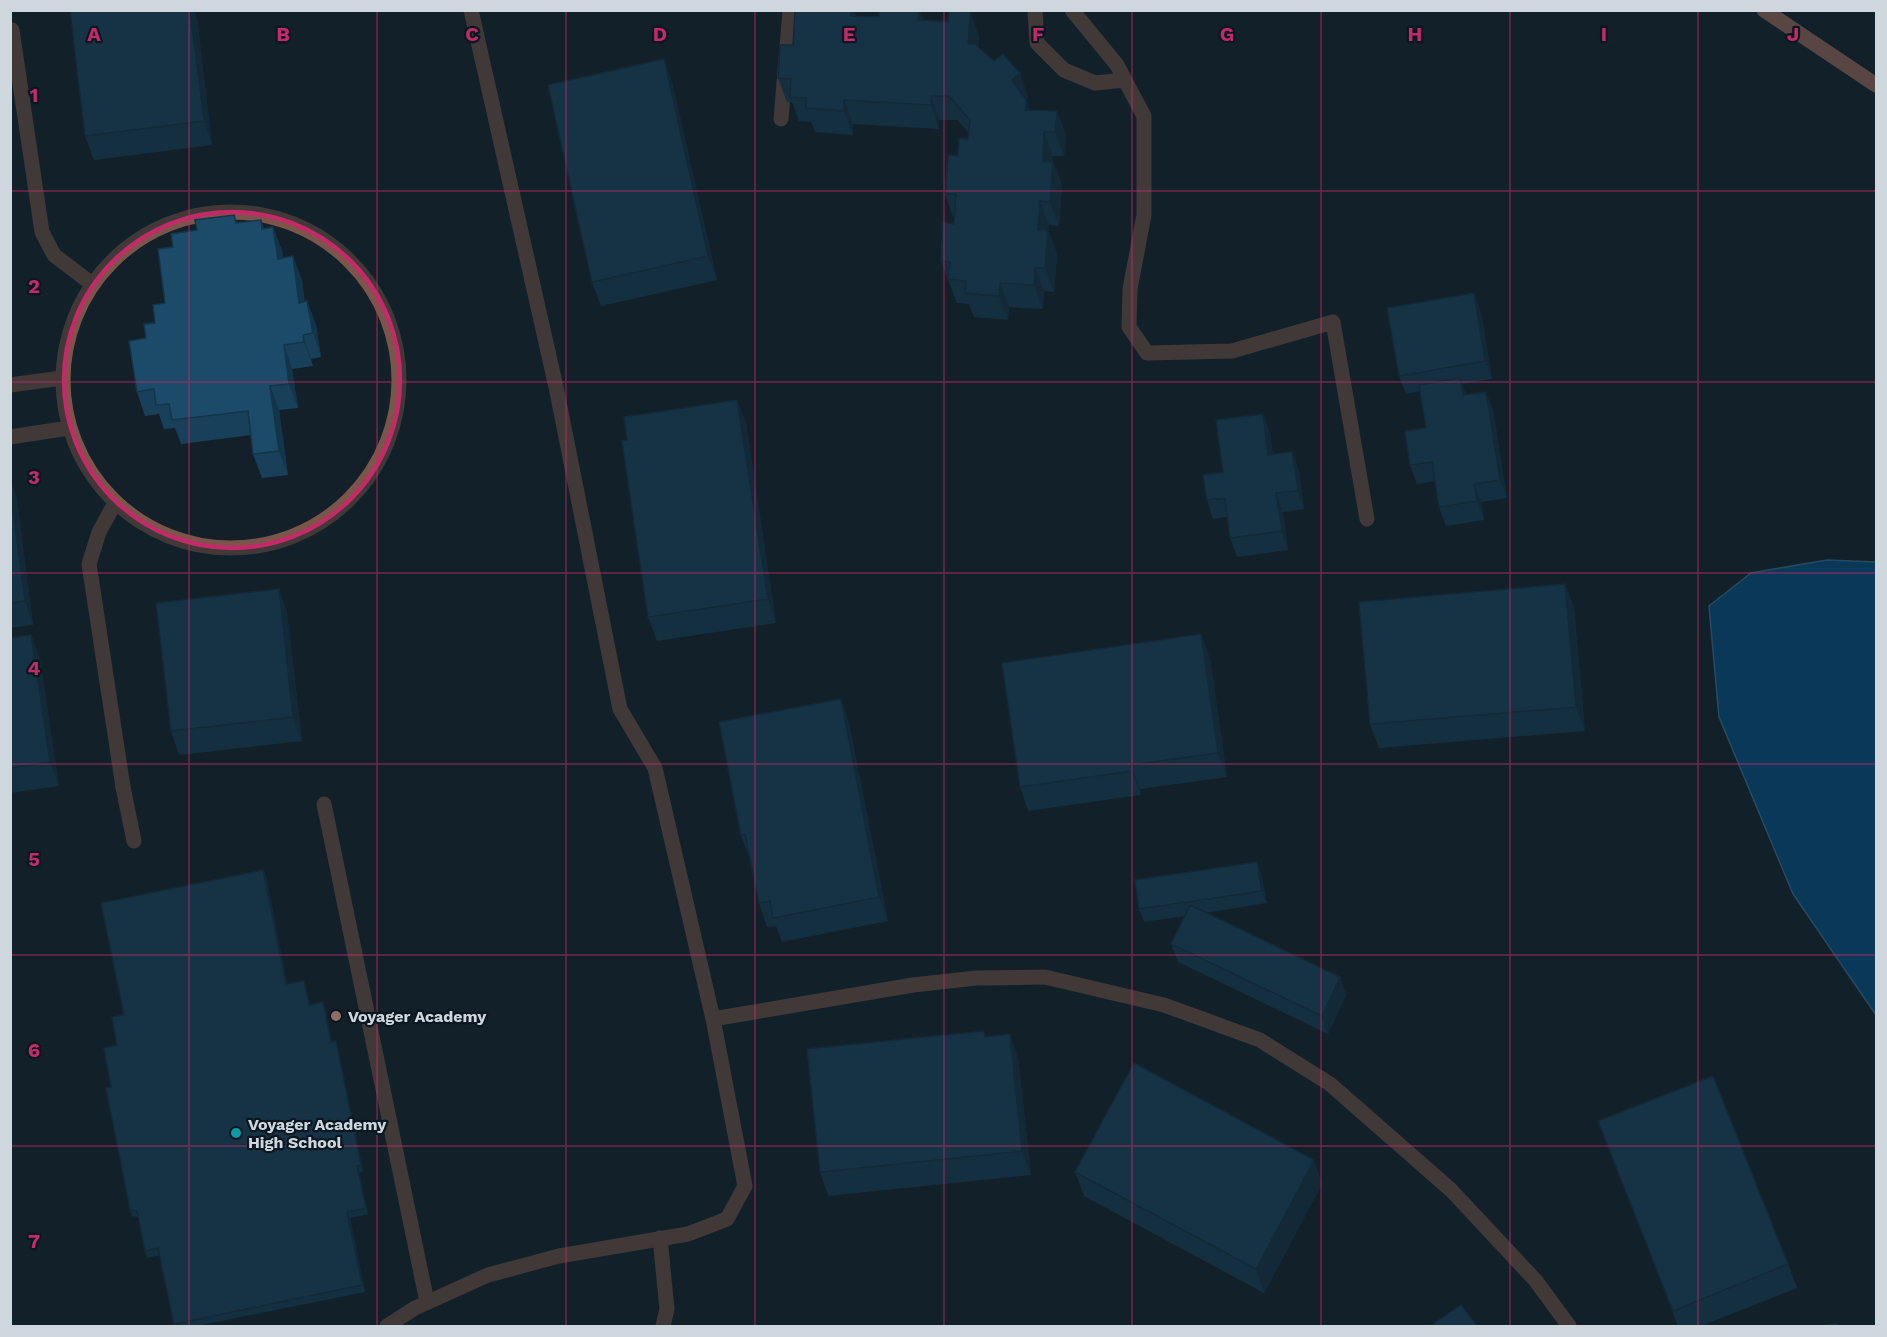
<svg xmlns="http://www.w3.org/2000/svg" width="1887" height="1337" viewBox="0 0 1887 1337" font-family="'Work Sans',sans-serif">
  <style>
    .water { fill: #005590; stroke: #3e7ca7; stroke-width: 1.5 }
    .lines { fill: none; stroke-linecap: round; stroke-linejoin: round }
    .lane { stroke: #7a5549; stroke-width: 15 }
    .street { stroke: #7a5549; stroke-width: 15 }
    .secondary { stroke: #af7360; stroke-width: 15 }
    .wall { fill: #18405a }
    .shaded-wall { fill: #14344a }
    .building { fill: #1c4b69; stroke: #14344a; stroke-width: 1.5 }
    .marked { fill: none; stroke: #c32b68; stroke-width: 4.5; stroke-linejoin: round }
    .grid { fill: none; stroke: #c32b68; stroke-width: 1.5; stroke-opacity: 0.55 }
    .education-dot { fill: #8d6e63; stroke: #0a1720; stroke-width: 2 }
    .culture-dot { fill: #0f9aa8; stroke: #0a1720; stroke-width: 2 }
    .labels { text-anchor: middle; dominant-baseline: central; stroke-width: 4.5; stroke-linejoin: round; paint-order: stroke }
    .poi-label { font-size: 16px; font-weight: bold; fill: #cfd7de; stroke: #0a1720; text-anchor: start }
    .grid-label { font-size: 20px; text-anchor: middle; font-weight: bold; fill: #c32b68; stroke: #0a1720; stroke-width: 4.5; stroke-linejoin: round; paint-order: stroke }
  </style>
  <rect width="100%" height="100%" fill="#13202a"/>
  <path class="water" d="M 1827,560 L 1876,562 L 1876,1015 L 1793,894 L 1719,717 L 1709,606 L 1751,573 Z"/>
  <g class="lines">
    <path class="lane" d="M 1035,10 L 1037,43 L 1064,70 L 1095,83 L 1125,80
      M 1072,10 L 1117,65 L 1144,116 L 1144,215 L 1130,289 L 1129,327 L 1147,353 L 1232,351 L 1333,322 L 1367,519
      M 781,119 L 790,10
      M 123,787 L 134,841
      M 324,804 L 427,1302
      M 713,1019 L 913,985 L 976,978 L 1045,977 L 1164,1005 L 1260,1040 L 1330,1084 L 1451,1190 L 1536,1281 L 1569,1326
      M 660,1238 L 667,1309 L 663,1326
      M 387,1326 L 415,1308 L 488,1275 L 559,1256 L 688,1234 L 727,1219 L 745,1186 L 713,1019 L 655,768 L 620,709 L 556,387 L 471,10"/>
    <path class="street" d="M 12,30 L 42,232 L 54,255 L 92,284
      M63 380a168 168 0 1 1 336 0a168 168 0 1 1-336 0Z
      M 10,385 L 62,378
      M 10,437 L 69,428
      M 115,503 L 99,532 L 89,564 L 123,787"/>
    <path class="secondary" d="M 1764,10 L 1876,85"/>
  </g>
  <path class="wall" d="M 795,10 L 854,10 L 856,16 L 879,17 L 920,10 L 924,20 L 979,36 L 978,47 L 1028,97 L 1026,100 L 1030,110 L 1066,135 L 1064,156 L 1053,156 L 1053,162 L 1062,185 L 1059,226 L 1049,225 L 1048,230 L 1057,254 L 1054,292 L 1044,291 L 1043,309 L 1009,307 L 1008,320 L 974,317 L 969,304 L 957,303 L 941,261 L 954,224 L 954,217 L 953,217 L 945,194 L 958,156 L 968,139 L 969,133 L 957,120 L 939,120 L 939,129 L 853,124 L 853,135 L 815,132 L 811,122 L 799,121 L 792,102 L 787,102 L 778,78 L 793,45 Z
    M 197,18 L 212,145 L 94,160 L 85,136 Z
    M 672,82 L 717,280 L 601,306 L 592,282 Z
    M 261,220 L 264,229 L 273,227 L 282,251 L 283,258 L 302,280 L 304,302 L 307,301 L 316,325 L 321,357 L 311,359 L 313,366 L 292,369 L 298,408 L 279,410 L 288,475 L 262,478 L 253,454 L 251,435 L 181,444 L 175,428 L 164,429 L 159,414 L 145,416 L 137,392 L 146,338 L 155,323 L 165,303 L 173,247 L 237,223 Z
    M 1481,312 L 1492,379 L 1462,384 L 1466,395 L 1486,392 L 1493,410 L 1507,498 L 1481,502 L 1484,520 L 1446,526 L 1439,507 L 1435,481 L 1417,484 L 1410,465 L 1426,428 L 1420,391 L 1406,394 L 1399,376 Z
    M 737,400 L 746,423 L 776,623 L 657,641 L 648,617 L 627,440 Z
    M 1270,433 L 1273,455 L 1292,452 L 1299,471 L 1304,509 L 1283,512 L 1288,550 L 1237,557 L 1230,538 L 1227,517 L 1213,519 L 1207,500 L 1223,472 Z
    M 10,480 L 17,499 L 33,625 L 10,628 Z
    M 1565,584 L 1574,608 L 1585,731 L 1379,748 L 1370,724 Z
    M 279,589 L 287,613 L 302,741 L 179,755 L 171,731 Z
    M 31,635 L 40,659 L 59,786 L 10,793 L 10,638 Z
    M 1210,658 L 1227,777 L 1140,789 L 1141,795 L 1028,811 L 1020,787 Z
    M 849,723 L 888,921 L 782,942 L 776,926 L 767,927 L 759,903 L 750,859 L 741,835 Z
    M 1261,874 L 1267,903 L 1205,913 L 1340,977 L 1346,995 L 1328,1034 L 1178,962 L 1171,944 L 1185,916 L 1144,922 L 1139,909 Z
    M 266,876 L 287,984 L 304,981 L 306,987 L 310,1005 L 323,1002 L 325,1009 L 332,1042 L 338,1048 L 363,1171 L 359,1173 L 368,1214 L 350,1218 L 365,1292 L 197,1326 L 175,1326 L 160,1255 L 147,1258 L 145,1251 L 138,1217 L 132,1216 L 130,1210 L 111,1087 L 117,1045 L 124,1015 Z
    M 986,1037 L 1018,1058 L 1031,1175 L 828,1196 L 820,1172 Z
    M 1598,1121 L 1788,1264 L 1797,1288 L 1701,1326 L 1678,1326 Z
    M 1075,1172 L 1322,1184 L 1264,1293 L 1084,1196 Z"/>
  <path class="shaded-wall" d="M 190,10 L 194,10 L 197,18 L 212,145 L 204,121 Z
    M 851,10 L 854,10 L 860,29 L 851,16 Z
    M 919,10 L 920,10 L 928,33 L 918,20 Z
    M 970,12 L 979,36 L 977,68 L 968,44 Z
    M 664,59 L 672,82 L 717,280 L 708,256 Z
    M 1020,73 L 1028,97 L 1021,104 L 1012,80 Z
    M 931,96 L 939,120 L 939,129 L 931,105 Z
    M 844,100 L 853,124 L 853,135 L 844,111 Z
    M 1026,100 L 1035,124 L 1026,110 Z
    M 1057,111 L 1066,135 L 1064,156 L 1055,132 Z
    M 1044,132 L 1053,156 L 1051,185 L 1043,161 Z
    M 1053,162 L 1062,185 L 1059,226 L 1050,202 Z
    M 1040,201 L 1049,225 L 1048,230 L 1057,254 L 1054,292 L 1045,268 L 1038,230 Z
    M 273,227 L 282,251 L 287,283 L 278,259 Z
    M 293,256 L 302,280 L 308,327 L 299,303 Z
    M 1035,268 L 1044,291 L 1043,309 L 1034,285 Z
    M 1000,283 L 1009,307 L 1008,320 L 999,296 Z
    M 1474,293 L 1481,312 L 1492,379 L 1485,361 Z
    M 307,301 L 316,325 L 321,357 L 313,333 Z
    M 303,335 L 311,359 L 313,366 L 304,342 Z
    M 284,345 L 292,369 L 298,408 L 289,384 Z
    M 1460,378 L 1466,397 L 1463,395 Z
    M 270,386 L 279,410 L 288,475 L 279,451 Z
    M 1486,392 L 1493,410 L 1507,498 L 1500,480 Z
    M 737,400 L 746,423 L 776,623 L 768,599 Z
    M 1263,414 L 1270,433 L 1275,474 L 1268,455 Z
    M 1292,452 L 1299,471 L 1304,509 L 1298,491 Z
    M 10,480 L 17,499 L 33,625 L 25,601 L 10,488 Z
    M 1474,484 L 1481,502 L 1484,520 L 1477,501 Z
    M 1276,493 L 1283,512 L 1288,550 L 1282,531 Z
    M 1565,584 L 1574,608 L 1585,731 L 1576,707 Z
    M 279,589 L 287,613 L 302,741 L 293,717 Z
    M 1201,634 L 1210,658 L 1227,777 L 1218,753 Z
    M 31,635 L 40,659 L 59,786 L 50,762 Z
    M 841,699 L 849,723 L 888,921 L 879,897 Z
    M 1131,765 L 1140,789 L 1141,795 L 1132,771 Z
    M 1257,862 L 1261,874 L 1267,903 L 1262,891 Z
    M 263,870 L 266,876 L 289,991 L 286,984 Z
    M 1340,977 L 1346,995 L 1328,1034 L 1322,1016 Z
    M 304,981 L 306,987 L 311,1012 L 309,1005 Z
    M 323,1002 L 325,1009 L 333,1049 L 331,1042 Z
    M 1010,1034 L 1018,1058 L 1031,1175 L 1022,1151 Z
    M 336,1041 L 338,1048 L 363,1171 L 361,1165 Z
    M 1314,1160 L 1322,1184 L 1264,1293 L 1256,1269 Z
    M 357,1166 L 359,1173 L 368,1214 L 366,1208 Z
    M 347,1212 L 350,1218 L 365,1292 L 362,1285 Z"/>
  <path class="building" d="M 70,10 L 190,10 L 204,121 L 85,136 Z
    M 795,10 L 851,10 L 851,16 L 879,17 L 879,10 L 919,10 L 918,20 L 948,22 L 949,11 L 970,12 L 968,44 L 975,44 L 994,61 L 1003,54 L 1020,73 L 1012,80 L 1026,100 L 1026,110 L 1057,111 L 1055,132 L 1044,132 L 1043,161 L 1053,162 L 1050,202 L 1040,201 L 1038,230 L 1048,230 L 1045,268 L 1035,268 L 1034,285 L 1000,283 L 999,296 L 965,293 L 966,281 L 948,279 L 950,262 L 941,261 L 943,222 L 954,224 L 956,194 L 945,194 L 948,155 L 958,156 L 959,138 L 968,139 L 970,120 L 949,96 L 931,96 L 931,105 L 844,100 L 844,111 L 806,108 L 806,98 L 790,97 L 791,79 L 778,78 L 780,45 L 793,45 Z
    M 664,59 L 708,256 L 592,282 L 548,85 Z
    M 234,215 L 236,223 L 261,220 L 262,229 L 273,227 L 278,259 L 293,256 L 299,303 L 307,301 L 313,333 L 303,335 L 304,342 L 284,345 L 289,384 L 270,386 L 279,451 L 253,454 L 248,411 L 172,420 L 169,404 L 156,405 L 154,389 L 137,392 L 129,341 L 146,338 L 144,324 L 155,323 L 153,305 L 165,303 L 158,249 L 173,247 L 171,234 L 197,230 L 195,220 Z
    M 1474,293 L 1485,361 L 1399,376 L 1387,308 Z
    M 1460,378 L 1463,395 L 1486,392 L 1500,480 L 1474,484 L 1477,501 L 1439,507 L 1432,462 L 1410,465 L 1405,431 L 1426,428 L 1419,385 Z
    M 737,400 L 768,599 L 648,617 L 622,441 L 627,440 L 624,417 Z
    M 1263,414 L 1268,455 L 1292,452 L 1298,491 L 1276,493 L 1282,531 L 1230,538 L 1225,498 L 1207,500 L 1203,475 L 1223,472 L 1216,420 Z
    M 10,488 L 25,601 L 10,603 Z
    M 1565,584 L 1576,707 L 1370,724 L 1359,602 Z
    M 279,589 L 293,717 L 171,731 L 156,603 Z
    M 1201,634 L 1218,753 L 1131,765 L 1132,771 L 1020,787 L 1002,663 Z
    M 31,635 L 50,762 L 10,768 L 10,638 Z
    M 841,699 L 879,897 L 773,918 L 770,901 L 759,903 L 745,834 L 741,835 L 719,722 Z
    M 1257,862 L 1262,891 L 1139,909 L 1135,880 Z
    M 263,870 L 286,984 L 304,981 L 309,1005 L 323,1002 L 331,1042 L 336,1041 L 361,1165 L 357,1166 L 366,1208 L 347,1212 L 362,1285 L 174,1324 L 158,1248 L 145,1251 L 137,1211 L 130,1210 L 106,1088 L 111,1087 L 104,1048 L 117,1045 L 112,1017 L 124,1015 L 101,903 Z
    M 1190,905 L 1340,977 L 1322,1016 L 1171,944 Z
    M 984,1031 L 985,1037 L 1010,1034 L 1022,1151 L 820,1172 L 807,1049 Z
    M 1134,1063 L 1314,1160 L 1256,1269 L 1075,1172 Z
    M 1713,1076 L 1788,1264 L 1673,1311 L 1598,1121 Z
    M 1461,1305 L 1477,1326 L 1430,1326 Z
    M 1837,1323 L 1838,1326 L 1823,1326 Z"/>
  <path d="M0 0H1887V1337H0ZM64 380a168 168 0 1 1 336 0a168 168 0 1 1-336 0Z" fill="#13202a" fill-opacity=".55" fill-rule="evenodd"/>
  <path class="marked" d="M64 380a168 168 0 1 1 336 0a168 168 0 1 1-336 0Z"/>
  <path class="grid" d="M 189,10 L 189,1326M 377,10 L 377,1326M 566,10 L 566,1326M 755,10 L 755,1326M 944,10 L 944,1326M 1132,10 L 1132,1326M 1321,10 L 1321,1326M 1510,10 L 1510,1326M 1698,10 L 1698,1326M 10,191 L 1876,191M 10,382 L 1876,382M 10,573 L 1876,573M 10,764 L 1876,764M 10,955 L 1876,955M 10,1146 L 1876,1146"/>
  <circle class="education-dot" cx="336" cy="1016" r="6"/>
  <circle class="culture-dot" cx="236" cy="1133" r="6"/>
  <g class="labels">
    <g class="poi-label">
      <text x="348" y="1016">Voyager Academy</text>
      <text x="248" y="1124">Voyager Academy<tspan x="248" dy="18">High School</tspan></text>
    </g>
  </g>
  <g class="grid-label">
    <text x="94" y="41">A</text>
    <text x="283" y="41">B</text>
    <text x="472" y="41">C</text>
    <text x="660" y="41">D</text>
    <text x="849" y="41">E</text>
    <text x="1038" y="41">F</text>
    <text x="1227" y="41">G</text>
    <text x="1415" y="41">H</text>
    <text x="1604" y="41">I</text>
    <text x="1793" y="41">J</text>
    <text x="34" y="102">1</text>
    <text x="34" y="293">2</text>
    <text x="34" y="484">3</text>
    <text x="34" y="675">4</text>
    <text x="34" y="866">5</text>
    <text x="34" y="1057">6</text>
    <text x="34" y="1248">7</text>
  </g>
  <rect width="1887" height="1337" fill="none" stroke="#cfd7de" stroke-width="24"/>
</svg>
